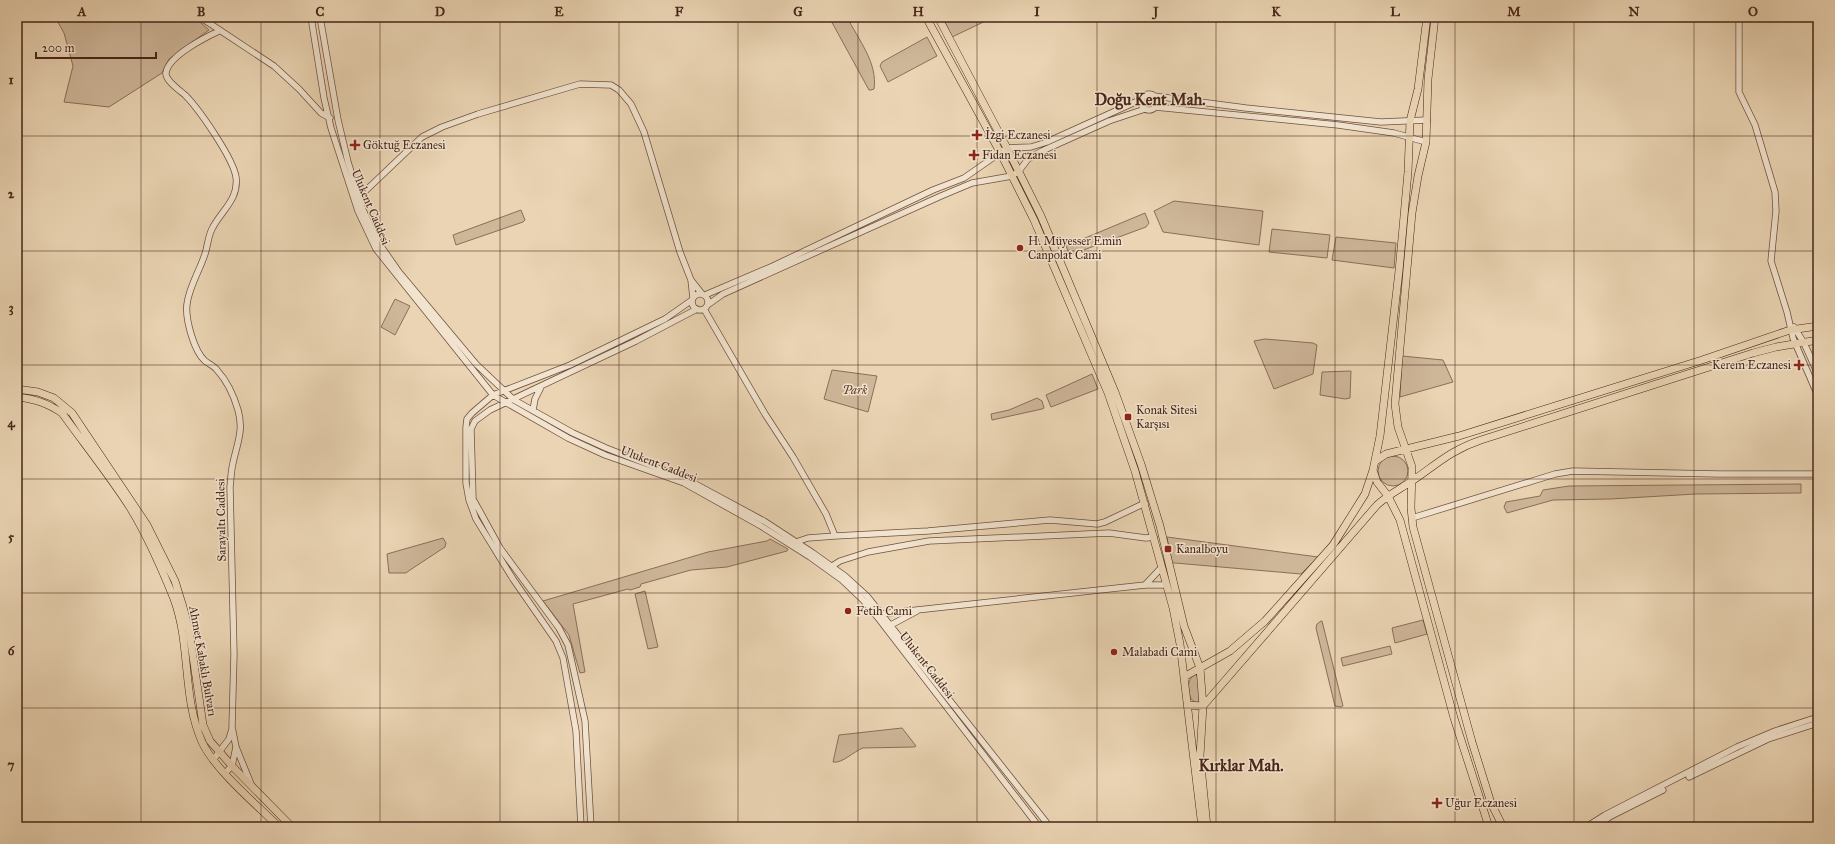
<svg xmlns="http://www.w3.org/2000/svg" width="1835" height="844" viewBox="0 0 1835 844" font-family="'IM FELL Great Primer',serif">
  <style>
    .green { fill: #ceb699; stroke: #8b6e58 }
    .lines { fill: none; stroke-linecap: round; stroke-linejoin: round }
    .minor-casing { stroke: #70513f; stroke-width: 7 }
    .major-casing { stroke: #482518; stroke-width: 8 }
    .minor { stroke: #f1e3ce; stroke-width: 5.5 }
    .major { stroke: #ead4b3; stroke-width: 7 }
    .grid { fill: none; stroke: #482518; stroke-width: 1; stroke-opacity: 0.55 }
    .poi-dot { fill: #8f2418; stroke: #f1e3ce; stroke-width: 1.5 }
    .labels { text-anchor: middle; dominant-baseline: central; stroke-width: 3; stroke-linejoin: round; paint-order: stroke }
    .poi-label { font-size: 12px; fill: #482518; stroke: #f1e3ce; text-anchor: start }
    .street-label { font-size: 12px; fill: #482518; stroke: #f1e3ce }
    .park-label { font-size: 12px; font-style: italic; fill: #634232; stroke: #f1e3ce }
    .district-label { font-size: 16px; font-weight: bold; fill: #482518; stroke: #f1e3ce }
    .neatline { fill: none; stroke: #482518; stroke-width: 1.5 }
    .grid-label { font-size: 13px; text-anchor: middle; font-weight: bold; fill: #482518 }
  </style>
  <rect width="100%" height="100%" fill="#ead4b3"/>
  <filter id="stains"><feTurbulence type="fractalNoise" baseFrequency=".005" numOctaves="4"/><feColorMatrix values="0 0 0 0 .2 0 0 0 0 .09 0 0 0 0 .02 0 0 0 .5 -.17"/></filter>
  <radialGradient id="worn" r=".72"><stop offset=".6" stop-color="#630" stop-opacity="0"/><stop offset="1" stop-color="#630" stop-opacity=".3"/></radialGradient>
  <path class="green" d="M 55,17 L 194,17 L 209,30 L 169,59 L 162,73 L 109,107 L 64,102 L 73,66 L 64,33 Z
    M 829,17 L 847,17 C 858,39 878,63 874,89 L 871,90 L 869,90 Z
    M 955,17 L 994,17 L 952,37 L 945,22 Z
    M 927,37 L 937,56 L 888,82 L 880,66 L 882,62 Z
    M 1174,201 L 1263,211 L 1259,245 L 1163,232 L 1154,211 Z
    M 521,210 L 525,220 L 523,222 L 456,245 L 453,235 Z
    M 1145,213 L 1149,223 L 1146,227 L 1070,255 L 1066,246 Z
    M 1272,229 L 1330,235 L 1327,258 L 1269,252 Z
    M 1336,237 L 1396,243 L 1394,268 L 1332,260 Z
    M 395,299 L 410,306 L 395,335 L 381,327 Z
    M 1265,339 L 1313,343 L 1317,345 L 1313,374 L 1274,389 L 1254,341 Z
    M 1402,356 L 1443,360 L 1453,382 L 1400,397 Z
    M 832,370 L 877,376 L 868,412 L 824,399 Z
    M 1351,371 L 1350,398 L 1345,399 L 1320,395 L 1322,372 Z
    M 1092,374 L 1098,389 L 1051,407 L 1046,395 Z
    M 1037,398 L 1042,401 L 1044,408 L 1042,409 L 992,420 L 991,414 L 1009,410 Z
    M1378 471a15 15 0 1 1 30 0a15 15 0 1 1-30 0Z
    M 1801,484 L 1801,493 L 1696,494 L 1610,499 L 1553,500 L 1507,513 L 1504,507 L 1506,502 L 1540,496 L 1543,490 L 1569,486 Z
    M 1167,537 L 1318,557 L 1301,574 L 1175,563 L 1172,563 Z
    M 443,538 L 446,543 L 445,547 L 410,570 L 406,573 L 389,573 L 387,554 Z
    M 770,539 L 788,549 L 787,551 L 727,567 L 691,570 L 641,584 L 640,587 L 630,590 L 628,589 L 573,604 L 585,672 L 580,673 L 569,635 L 543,601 L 708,552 L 767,541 Z
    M 645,591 L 658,647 L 648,649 L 635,594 Z
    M 1423,620 L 1427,634 L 1395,643 L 1392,628 Z
    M 1321,621 L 1322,621 L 1343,706 L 1341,707 L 1335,706 L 1316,628 L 1317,624 Z
    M 1390,646 L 1392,654 L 1343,666 L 1341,658 Z
    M 1196,674 L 1198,678 L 1200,702 L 1196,703 L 1191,699 C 1188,690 1186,679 1196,674 Z
    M 902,728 L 916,746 L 914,747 L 863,748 C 854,751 842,764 833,762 L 839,735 Z"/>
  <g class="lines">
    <defs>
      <path id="minor" d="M 200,17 L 274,66 L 299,89 L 321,113 L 330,118
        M 311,17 L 324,98 L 331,128 L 358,211 L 376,249 L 493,395 L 568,438 L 605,455 L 684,483 L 761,526 L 810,557 L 842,580 L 863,600 L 879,619 L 1039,827
        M 320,17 L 338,120 L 348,162 L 363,210 L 378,242 L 399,272 L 476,364 L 514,400 L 573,433 L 606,448 L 686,479 L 764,521 L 813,553 L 845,576 L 867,596 L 1050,827
        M 1739,17 L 1739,92 L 1755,125 L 1775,192 L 1776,211 L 1771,261 L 1787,312 L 1793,338 L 1818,396
        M 1814,17 L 1818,22
        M 219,31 C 206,37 168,56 166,73 C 165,80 179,90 185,95 C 199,109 233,158 236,177 C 239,199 222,210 213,227 C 208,235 208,245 205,254 C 200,270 189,287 187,304 C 185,319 194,351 205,361 C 209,364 214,366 217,370 C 227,381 234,396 238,410 C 244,430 237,444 233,463 C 231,471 231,479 230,487 L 234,654 L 232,727 L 236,747 L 251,784
        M1141 102a8 8 0 1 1 16 0a8 8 0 1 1-16 0Z
        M 1154,96 L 1246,108 L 1381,122 L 1427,120
        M 1155,107 L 1338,125 L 1394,133 L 1426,142
        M 360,196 L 422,137 L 442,127 L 478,114 L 580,84 L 611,85 L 619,90 L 631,104 L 644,132 L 680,252 L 691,280 L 693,298
        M 691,280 L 702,294
        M692 302a8 8 0 1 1 16 0a8 8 0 1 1-16 0Z
        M 705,295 L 773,266 L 933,190 L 964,178 L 1007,148 L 1031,147 L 1047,142 L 1142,99
        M 709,304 L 723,294 L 941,196 L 972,183 L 1012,176 L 1019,171 L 1028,159 L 1042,151 L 1109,121 L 1145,109
        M 704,309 L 765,414 L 793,457 L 826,514 L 835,536
        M 1794,327 L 1804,343 L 1818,374
        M 533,410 L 535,399 L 541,387
        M 1412,518 L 1555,474 L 1573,471 L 1719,474 L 1818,474
        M 796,542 L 808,538 L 835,536 L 928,531 L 1050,520 L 1097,524 L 1105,522 L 1145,503
        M 832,566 L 840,561 L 868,552 L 929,541 L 1109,533 L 1146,538 L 1154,537
        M 1145,585 L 1161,568
        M 880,614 L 1145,585 L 1166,585
        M 889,626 L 917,611
        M 213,760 L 229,739 L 232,729
        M 225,773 L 232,766 L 236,747
        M 1689,777 L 1768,739 L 1818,723
        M 581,827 L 576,731 L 563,658 L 556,641 L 513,579 L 476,519 L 469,500 L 466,483 L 466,427 L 467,419 L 472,413 L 493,395 L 570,365 L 665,319 L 692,300
        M 591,827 L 585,721 L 568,645 L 559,628 L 500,548 L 473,499 L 471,429 L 475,421 L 490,410 L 636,341 L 697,309
        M 1586,827 L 1605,815 L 1737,747 L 1775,731 L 1818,717
        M 1595,827 L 1611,816 L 1663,790"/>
      <path id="major" d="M 926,17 L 1000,152 L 1034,220 L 1108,393 L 1135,471 L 1173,608 L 1180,644 L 1202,827
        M 938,17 L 1007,148 L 1041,216 L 1115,392 L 1141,464 L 1160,526 L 1184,626 L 1200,668 L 1203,706 L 1200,756 L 1207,827
        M 1427,17 L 1418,89 L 1410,121 L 1408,172 L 1399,271 L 1380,436 L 1373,470 L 1377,482 L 1388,496 L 1400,520 L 1454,718 L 1489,827
        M 1435,17 L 1428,79 L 1426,142 L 1418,176 L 1412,213 L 1395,404 L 1398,427 L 1412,467 L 1411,508 L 1413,527 L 1472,742 L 1491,803 L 1503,827
        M 17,389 L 38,392 L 54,398 L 72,413 L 147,525 L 175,581 L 183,607 L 189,629 L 203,725 L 210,741 L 232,766 L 292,827
        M 17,397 C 35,399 47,403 62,413 C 85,445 110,476 131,509 C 148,537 162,569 174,599 C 191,645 182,697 202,742 C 215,770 256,804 279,827
        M 1377,460 L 1386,454 L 1459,436 L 1702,360 L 1790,330 L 1818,326
        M 1184,677 L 1230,651 L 1265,621 L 1333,545 L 1365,494 L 1373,470
        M 1187,705 L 1203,706 L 1377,505 C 1388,495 1400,489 1412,481 C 1437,464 1451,450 1481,440 L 1753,353 L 1776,347 L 1818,340"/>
    </defs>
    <use href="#minor" class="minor-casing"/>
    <use href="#major" class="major-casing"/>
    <use href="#minor" class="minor"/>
    <use href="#major" class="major"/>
  </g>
  <path class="grid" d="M 141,17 L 141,827M 261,17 L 261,827M 380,17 L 380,827M 500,17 L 500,827M 619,17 L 619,827M 738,17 L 738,827M 858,17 L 858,827M 977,17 L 977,827M 1097,17 L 1097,827M 1216,17 L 1216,827M 1335,17 L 1335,827M 1455,17 L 1455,827M 1574,17 L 1574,827M 1694,17 L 1694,827M 17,136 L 1818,136M 17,251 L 1818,251M 17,365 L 1818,365M 17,479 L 1818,479M 17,593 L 1818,593M 17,708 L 1818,708"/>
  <g class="poi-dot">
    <path d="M975 129h4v4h4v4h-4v4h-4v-4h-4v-4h4z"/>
    <path d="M353 139h4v4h4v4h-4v4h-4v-4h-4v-4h4z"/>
    <path d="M972 149h4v4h4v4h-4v4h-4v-4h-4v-4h4z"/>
    <circle cx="1020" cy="248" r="4"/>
    <path d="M1797 359h4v4h4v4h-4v4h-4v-4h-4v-4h4z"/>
    <rect x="1124" y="413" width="8" height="8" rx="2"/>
    <rect x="1164" y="545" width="8" height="8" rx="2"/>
    <circle cx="848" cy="611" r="4"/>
    <circle cx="1114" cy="652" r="4"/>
    <path d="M1435 797h4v4h4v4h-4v4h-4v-4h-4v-4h4z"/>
  </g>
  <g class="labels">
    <g class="poi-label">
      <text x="985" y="135">İzgi Eczanesi</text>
      <text x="363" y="145">Göktuğ Eczanesi</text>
      <text x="982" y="155">Fidan Eczanesi</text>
      <text x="1028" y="241">H. Müyesser Emin<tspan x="1028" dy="14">Canpolat Cami</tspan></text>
      <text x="1791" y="365" text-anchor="end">Kerem Eczanesi</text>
      <text x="1136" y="410">Konak Sitesi<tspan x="1136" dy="14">Karşısı</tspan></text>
      <text x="1176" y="549">Kanalboyu</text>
      <text x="856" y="611">Fetih Cami</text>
      <text x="1122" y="652">Malabadi Cami</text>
      <text x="1445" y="803">Uğur Eczanesi</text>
    </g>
    <g class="street-label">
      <text transform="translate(371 207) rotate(67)">Ulukent Caddesi</text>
      <text transform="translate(659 464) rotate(21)">Ulukent Caddesi</text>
      <text transform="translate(221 520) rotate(-91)">Sarayaltı Caddesi</text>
      <text transform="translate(203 661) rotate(80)">Ahmet Kabaklı Bulvarı</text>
      <text transform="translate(927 665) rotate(52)">Ulukent Caddesi</text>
    </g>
    <g class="park-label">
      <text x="855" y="390">Park</text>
    </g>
    <g class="district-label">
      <text x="1150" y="99">Doğu Kent Mah.</text>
      <text x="1241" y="765">Kırklar Mah.</text>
    </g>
  </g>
  <rect width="1835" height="844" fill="none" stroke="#ead4b3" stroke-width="44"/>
  <path d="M36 52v6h120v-6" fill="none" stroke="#482518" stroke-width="2"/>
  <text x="42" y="52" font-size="12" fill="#482518" stroke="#f1e3ce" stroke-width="3" paint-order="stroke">200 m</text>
  <rect x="22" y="22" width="1791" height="800" class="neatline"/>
  <g class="grid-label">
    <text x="82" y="16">A</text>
    <text x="201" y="16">B</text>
    <text x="320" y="16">C</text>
    <text x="440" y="16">D</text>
    <text x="559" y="16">E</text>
    <text x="679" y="16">F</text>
    <text x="798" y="16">G</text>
    <text x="918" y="16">H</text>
    <text x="1037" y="16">I</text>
    <text x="1156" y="16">J</text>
    <text x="1276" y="16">K</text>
    <text x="1395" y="16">L</text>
    <text x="1514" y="16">M</text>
    <text x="1634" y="16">N</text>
    <text x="1753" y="16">O</text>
    <text x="11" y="84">1</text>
    <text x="11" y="198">2</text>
    <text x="11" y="312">3</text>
    <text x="11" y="427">4</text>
    <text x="11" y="541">5</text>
    <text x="11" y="655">6</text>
    <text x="11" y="769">7</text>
  </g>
  <rect width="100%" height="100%" filter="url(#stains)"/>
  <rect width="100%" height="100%" fill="url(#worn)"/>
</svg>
